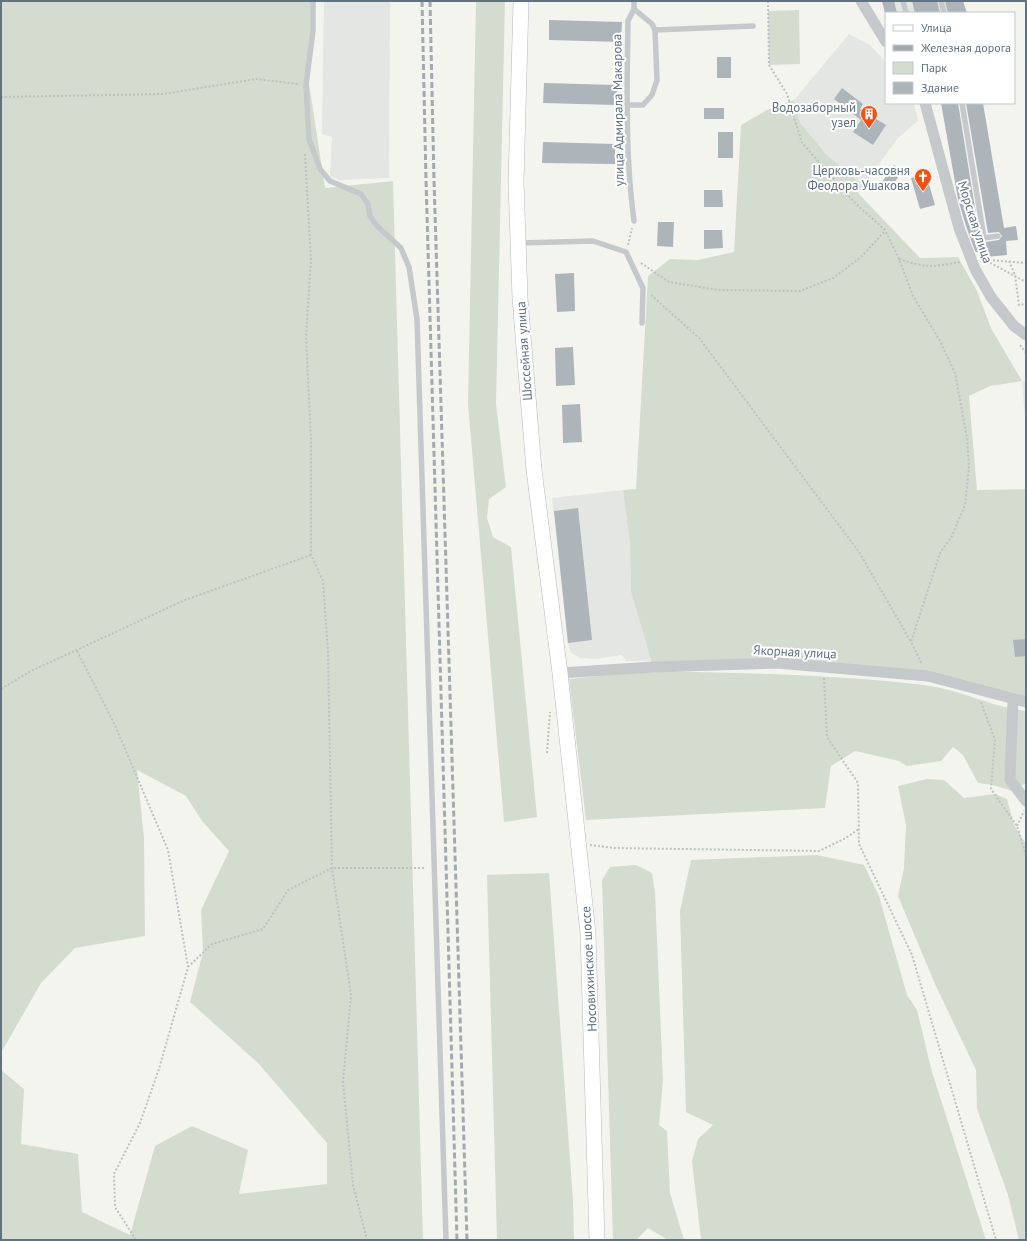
<svg xmlns="http://www.w3.org/2000/svg" width="1027" height="1241" viewBox="0 0 1027 1241" font-family="'PT Sans',sans-serif">
  <style>
    .built { fill: #e4e6e3 }
    .green { fill: #d4dcd0 }
    .building { fill: #adb5ba }
    .lines { fill: none; stroke-linecap: round; stroke-linejoin: round }
    .secondary-casing { stroke: #b5babf; stroke-width: 16 }
    .path { stroke: #bec0c2; stroke-width: 2; stroke-dasharray: 2 2; stroke-linecap: butt }
    .service { stroke: #c6c9cc; stroke-width: 5.5 }
    .minor { stroke: #c6c9cc; stroke-width: 11 }
    .secondary { stroke: #fff; stroke-width: 15 }
    .rail { stroke: #a3a9af; stroke-width: 3; stroke-dasharray: 6 3; stroke-linecap: butt }
    .labels { text-anchor: middle; dominant-baseline: central; stroke-width: 4; stroke-linejoin: round; paint-order: stroke }
    .poi-label { font-size: 13px; fill: #607283; stroke: #fff; text-anchor: end }
    .street-label { font-size: 13px; fill: #607283; stroke: #fff }
  </style>
  <rect width="100%" height="100%" fill="#f4f4ef"/>
  <path class="built" d="M 324,1 L 390,1 L 389,178 L 339,180 L 330,176 L 332,137 L 322,134 Z
    M 882,1 L 963,1 L 967,13 L 886,13 L 886,17 Z
    M 849,34 L 870,45 L 883,59 L 886,66 L 886,103 L 914,103 L 918,121 L 898,138 L 863,186 L 826,154 L 799,123 L 794,100 Z
    M 1022,381 L 1026,381 L 1026,422 L 1025,420 Z
    M 623,490 L 630,544 L 631,592 L 651,661 L 626,661 L 622,655 L 596,659 L 581,658 L 571,653 L 568,643 L 552,498 Z"/>
  <path class="green" d="M 1,1 L 312,1 L 314,21 L 307,70 L 325,188 L 393,181 L 423,1240 L 1,1240 L 1,1070 L 24,1089 L 21,1144 L 78,1154 L 82,1212 L 130,1235 L 155,1146 L 192,1126 L 248,1150 L 239,1194 L 327,1184 L 327,1143 L 259,1064 L 190,1002 L 203,952 L 201,910 L 229,851 L 202,821 L 186,796 L 137,770 L 144,838 L 145,936 L 75,948 L 41,983 L 1,1053 Z
    M 476,1 L 505,1 L 496,404 L 506,487 L 489,499 L 487,518 L 493,537 L 511,547 L 537,817 L 504,822 L 468,404 Z
    M 799,10 L 800,64 L 769,65 L 768,11 Z
    M 794,100 L 800,123 L 826,154 L 863,186 L 858,193 L 920,258 L 958,257 L 977,291 L 991,328 L 1022,381 L 990,386 L 969,396 L 977,490 L 1026,489 L 1026,702 L 976,688 L 823,667 L 653,667 L 631,592 L 630,544 L 623,490 L 636,489 L 648,276 L 670,259 L 698,260 L 734,252 L 741,125 L 767,110 Z
    M 649,671 C 740,673 832,674 924,685 C 959,689 991,707 1026,711 L 1026,783 L 1012,791 L 993,785 L 978,783 L 963,755 L 953,747 L 941,761 L 907,766 L 899,761 L 855,751 L 831,766 L 825,808 L 586,820 L 569,679 Z
    M 927,779 L 944,780 L 964,798 L 995,794 L 1007,799 L 1014,825 L 1026,844 L 1026,1240 L 1019,1240 L 1008,1195 L 977,1109 L 976,1070 L 935,984 L 898,896 L 904,868 L 906,825 L 898,786 Z
    M 817,855 L 864,865 L 879,896 L 907,995 L 917,1010 L 932,1072 L 986,1240 L 701,1240 L 692,1161 L 698,1139 L 713,1125 L 686,1112 L 680,911 L 691,860 Z
    M 636,865 L 652,873 L 655,892 L 663,1080 L 659,1125 L 667,1131 L 670,1193 L 684,1240 L 668,1240 L 648,1228 L 636,1240 L 613,1240 L 602,880 L 610,867 Z
    M 549,873 L 573,1200 L 574,1240 L 497,1240 L 487,875 Z"/>
  <path class="building" d="M 882,1 L 894,1 L 897,13 L 885,13 Z
    M 912,1 L 937,1 L 940,13 L 915,13 Z
    M 945,1 L 963,1 L 967,13 L 948,13 Z
    M 549,20 L 622,22 L 621,42 L 549,40 Z
    M 717,57 L 731,57 L 731,78 L 717,78 Z
    M 544,83 L 617,85 L 616,105 L 543,103 Z
    M 842,88 L 863,104 L 860,109 L 886,125 L 873,145 L 853,132 L 861,120 L 834,99 Z
    M 941,103 L 958,103 L 980,239 L 985,242 L 999,240 L 1002,236 L 999,232 L 988,233 L 966,103 L 983,103 L 1004,228 L 1016,226 L 1018,240 L 1006,241 L 1007,255 L 985,257 L 975,251 L 966,226 L 958,199 Z
    M 704,108 L 724,108 L 724,119 L 704,119 Z
    M 718,132 L 733,132 L 733,158 L 718,158 Z
    M 543,142 L 615,144 L 615,164 L 542,163 Z
    M 894,165 L 903,171 L 888,191 L 880,185 Z
    M 926,174 L 935,205 L 920,209 L 911,178 Z
    M 704,190 L 722,190 L 723,207 L 704,207 Z
    M 658,222 L 674,222 L 673,247 L 657,246 Z
    M 704,230 L 722,230 L 723,248 L 704,249 Z
    M 574,273 L 575,311 L 557,312 L 555,274 Z
    M 573,347 L 575,385 L 556,386 L 555,348 Z
    M 580,404 L 582,442 L 563,443 L 562,405 Z
    M 578,508 L 592,640 L 568,643 L 554,511 Z
    M 1026,639 L 1026,656 L 1015,657 L 1013,640 Z"/>
  <g class="lines">
    <defs>
      <path id="secondary" d="M 521,1 L 516,182 L 520,298 L 534,470 L 560,673 L 588,933 L 597,1240"/>
    </defs>
    <use href="#secondary" class="secondary-casing"/>
    <path class="path" d="M 768,1 L 769,65 L 787,94 L 802,143 L 856,204 L 885,230 L 899,259 L 913,296 L 940,341 L 955,373 L 967,438 L 969,468 L 965,505 L 952,536 L 940,553 L 911,642 L 922,664
      M 1,97 L 163,94 L 256,79 L 298,84
      M 305,154 L 311,260 L 306,336 L 311,439 L 311,555 L 323,581 L 328,652 L 332,868 L 351,995 L 343,1082 L 353,1185 L 367,1240
      M 628,245 L 632,228
      M 899,259 C 925,268 934,267 960,262
      M 983,259 L 1026,282
      M 989,260 L 1026,263
      M 1009,261 L 1015,275 L 1019,305 L 1026,304
      M 641,263 L 669,282 L 718,290 L 800,291 L 833,278 L 860,258 L 885,231
      M 651,295 L 699,338 L 859,552 L 911,642
      M 1020,345 L 1026,353
      M 77,651 L 114,723 L 168,850 L 188,967 L 159,1069 L 140,1123 L 114,1174 L 115,1207 L 136,1240
      M 824,678 L 827,737 L 858,783 L 859,844 L 912,955 L 996,1240
      M 1,689 L 31,671 L 185,600 L 311,555
      M 981,702 L 995,740 L 991,789 L 1017,826 L 1026,855
      M 547,753 L 550,712
      M 1017,826 L 1024,811
      M 590,845 L 614,848 L 819,851 L 844,839 L 859,829
      M 1026,917 L 1026,918
      M 188,967 L 212,944 L 263,929 L 288,890 L 332,868 L 426,868"/>
    <path class="service" d="M 313,1 L 313,31 L 306,85 L 309,139 L 320,169 L 330,181 L 361,194 L 368,204 L 370,216 L 377,226 L 401,248 L 409,267 L 417,319 L 446,1240
      M 903,1 L 906,13
      M 941,1 L 944,13
      M 655,30 L 753,26
      M 962,103 L 984,238 L 998,236
      M 627,105 L 643,105 L 652,95 L 657,80 L 655,30 L 652,24 L 634,9
      M 634,221 C 625,155 627,88 628,21 L 634,9 L 634,1
      M 520,243 L 593,241 L 626,252 L 643,288 L 642,323"/>
    <path class="minor" d="M 861,1 L 886,42
      M 925,103 L 959,228 L 975,269 L 991,297 L 1014,326 L 1026,335
      M 560,673 L 653,667 L 777,663 L 928,676 L 1026,702
      M 1013,699 L 1010,780 L 1026,801"/>
    <use href="#secondary" class="secondary"/>
    <path class="rail" d="M 422,1 L 426,180 L 457,1240
      M 430,1 L 434,180 L 467,1240"/>
  </g>
  <defs>
    <symbol id="building-pin" viewBox="-11 -11 22 30"><path d="M0 17L-7.5 6A9.5 9.5 0 1 1 7.5 6Z" fill="#f35011" stroke="#fff"/><path d="M-4-6H4V6H1V3H-1V6H-4ZM-2.5-4.3h1.7v1.8h-1.7ZM.8-4.3h1.7v1.8H.8ZM-2.5-1h1.7V.8h-1.7ZM.8-1h1.7V.8H.8Z" fill="#fff"/></symbol>
    <symbol id="church-pin" viewBox="-11 -11 22 30"><path d="M0 17L-7.5 6A9.5 9.5 0 1 1 7.5 6Z" fill="#f35011" stroke="#fff"/><path d="M-1.2-6h2.4v3.5h3.3v2.4h-3.3V6h-2.4V-.1h-3.3v-2.4h3.3Z" fill="#fff"/></symbol>
  </defs>
  <g fill-rule="evenodd">
    <use href="#building-pin" x="859" y="104" width="20" height="27"/>
    <use href="#church-pin" x="913" y="167" width="20" height="27"/>
  </g>
  <g class="labels">
    <g class="poi-label">
      <text x="856" y="107">Водозаборный<tspan x="856" dy="15">узел</tspan></text>
      <text x="910" y="170">Церковь-часовня<tspan x="910" dy="15">Феодора Ушакова</tspan></text>
    </g>
    <g class="street-label">
      <text transform="translate(618 110) rotate(-91)">улица Адмирала Макарова</text>
      <text transform="translate(975 222) rotate(72)">Морская улица</text>
      <text transform="translate(524 351) rotate(-94)">Шоссейная улица</text>
      <text transform="translate(795 652) rotate(3)">Якорная улица</text>
      <text transform="translate(589 969) rotate(-93)">Носовихинское шоссе</text>
    </g>
  </g>
  <rect width="1027" height="1241" fill="none" stroke="#607283" stroke-width="4"/>
  <rect x="885" y="12" width="130" height="92" fill="#ffffff" stroke="#bfc7cd"/>
  <rect x="893" y="25" width="20" height="6" fill="#ffffff" stroke="#bfc7cd"/>
  <text x="921" y="32" font-size="12" fill="#607283">Улица</text>
  <rect x="893" y="45" width="20" height="6" fill="#a3a9af" stroke="#bfc7cd"/>
  <text x="921" y="52" font-size="12" fill="#607283">Железная дорога</text>
  <rect x="893" y="62" width="20" height="12" fill="#d4dcd0" stroke="#bfc7cd"/>
  <text x="921" y="72" font-size="12" fill="#607283">Парк</text>
  <rect x="893" y="82" width="20" height="12" fill="#adb5ba" stroke="#bfc7cd"/>
  <text x="921" y="92" font-size="12" fill="#607283">Здание</text>
</svg>
